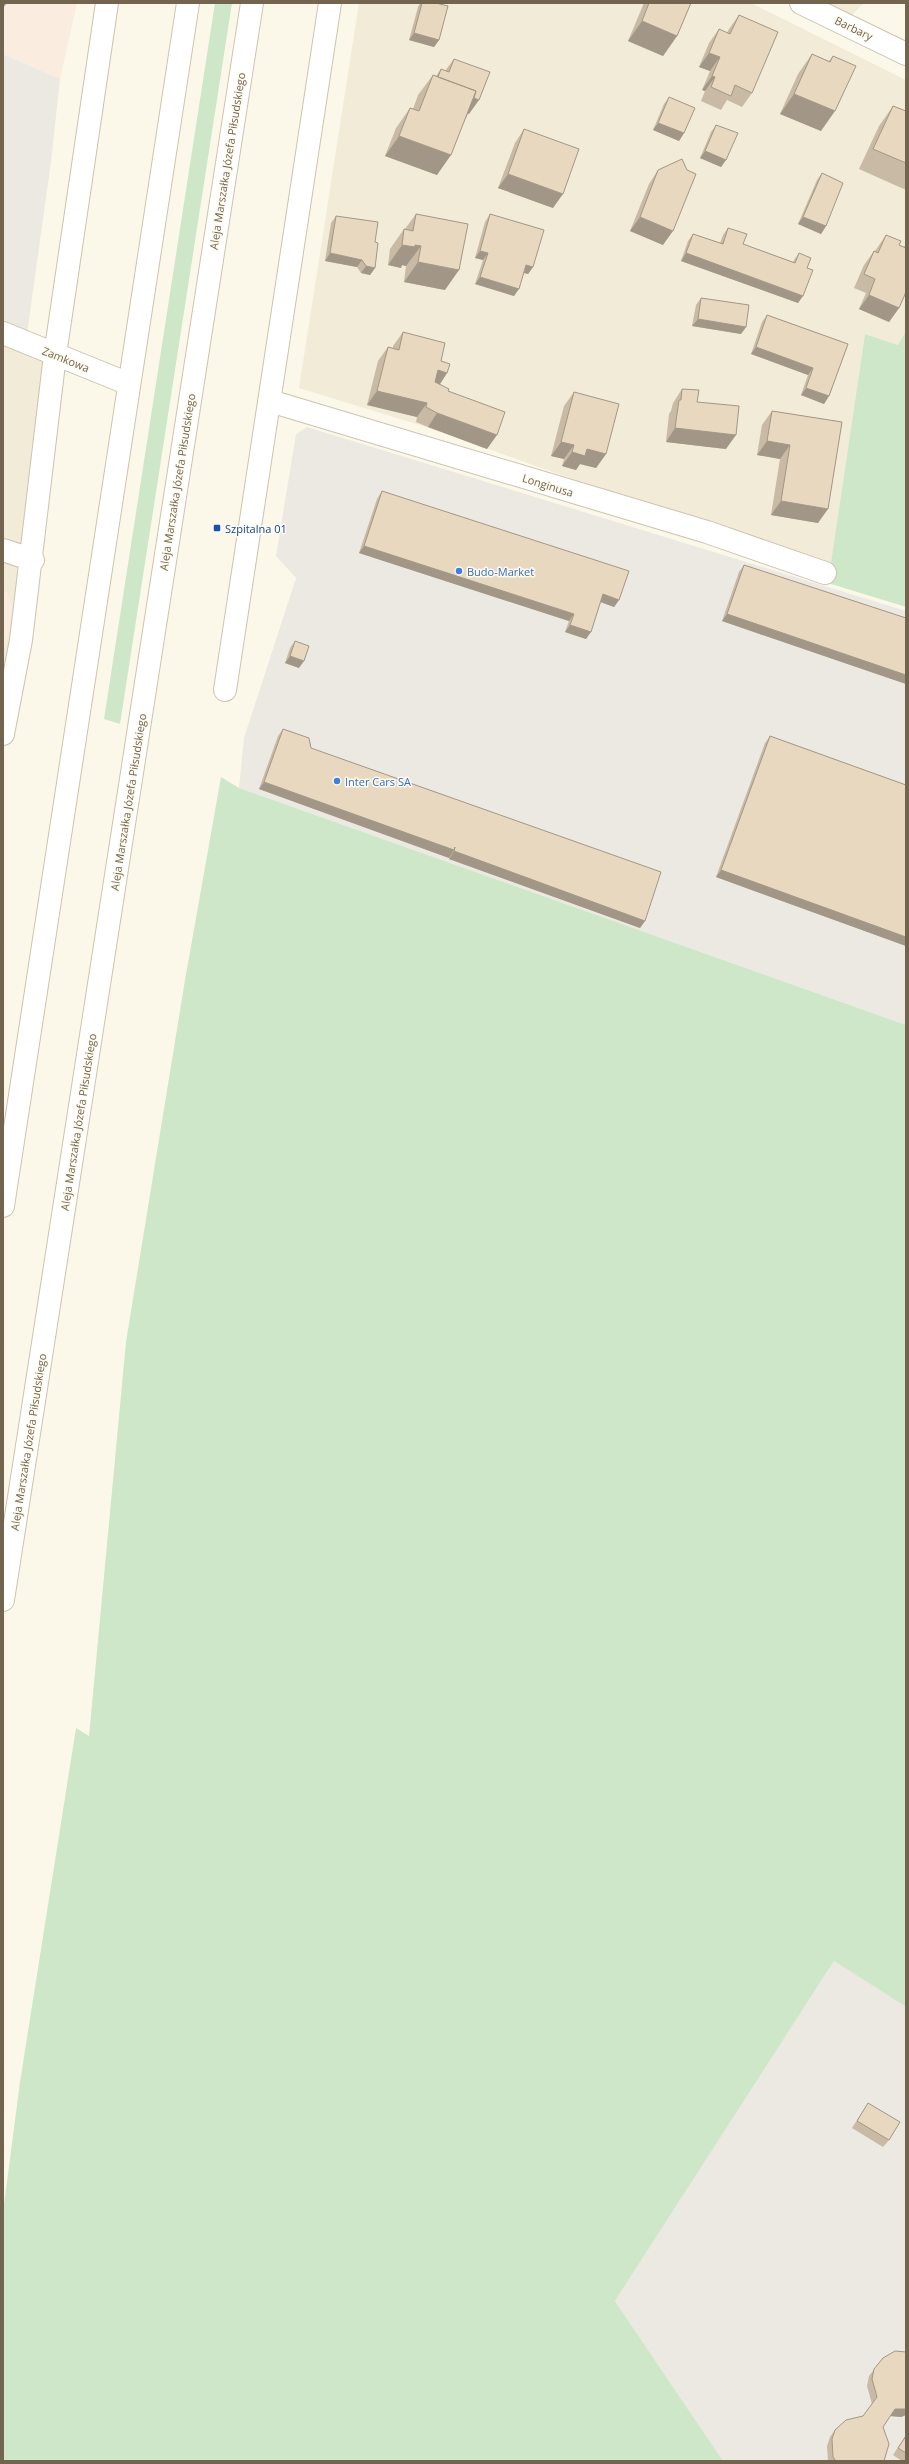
<svg xmlns="http://www.w3.org/2000/svg" width="909" height="2464" viewBox="0 0 909 2464" font-family="'Open Sans',sans-serif">
  <style>
    .residential { fill: #f2ebd8 }
    .commercial { fill: #faecde }
    .industrial { fill: #ece9e2 }
    .green { fill: #cee7c9 }
    .lines { fill: none; stroke-linecap: round; stroke-linejoin: round }
    .street-casing { stroke: #ccc3b0; stroke-width: 24 }
    .secondary-casing { stroke: #cec3ae; stroke-width: 24 }
    .street { stroke: #fff; stroke-width: 22 }
    .secondary { stroke: #fff; stroke-width: 22 }
    .wall { fill: #c8baa4 }
    .shaded-wall { fill: #a29786 }
    .building { fill: #e8d8bf; stroke: #a29786 }
    .transit-dot { fill: #1a4fb4; stroke: #fdfbf0; stroke-width: 1.5 }
    .shop-dot { fill: #3f7fe0; stroke: #fdfbf0; stroke-width: 1.5 }
    .labels { text-anchor: middle; dominant-baseline: central; stroke-width: 3; stroke-linejoin: round; paint-order: stroke }
    .street-label { font-size: 11px; fill: #73644f; stroke: #fdfbf0 }
    .transit-label { font-size: 11px; fill: #164399; stroke: #fdfbf0; text-anchor: start }
    .shop-label { font-size: 11px; fill: #366cbe; stroke: #fdfbf0; text-anchor: start }
  </style>
  <rect width="100%" height="100%" fill="#fbf8e9"/>
  <path class="residential" d="M 359,3 L 751,3 L 906,80 L 906,331 L 898,345 L 865,334 L 831,564 L 605,491 L 439,431 L 299,388 Z
    M 827,3 L 864,3 L 852,15 Z
    M 3,333 L 55,355 L 33,560 L 3,755 Z"/>
  <path class="commercial" d="M 3,3 L 77,3 L 60,79 L 3,54 Z
    M 3,591 L 8,593 L 14,614 L 3,654 Z"/>
  <path class="industrial" d="M 3,54 L 60,79 L 51,162 L 27,334 L 3,324 Z
    M 307,427 L 906,611 L 906,1025 L 239,788 L 244,738 L 296,578 L 276,556 L 296,434 Z
    M 834,1961 L 906,2007 L 906,2461 L 723,2461 L 615,2301 Z"/>
  <path class="green" d="M 215,3 L 232,3 L 120,724 L 104,719 Z
    M 906,331 L 906,607 L 828,583 L 865,334 L 898,345 Z
    M 221,777 L 239,788 L 906,1025 L 906,2007 L 834,1961 L 615,2301 L 723,2461 L 3,2461 L 3,2212 L 20,2082 L 76,1728 L 89,1736 L 126,1342 L 185,980 Z"/>
  <g class="lines">
    <defs>
      <path id="street" d="M 801,3 L 906,54
        M 3,333 L 129,384
        M 270,401 L 707,532 L 825,573
        M 3,550 L 33,560
        M 225,690 L 330,3
        M 3,734 L 21,640 L 55,355 L 107,3"/>
      <path id="secondary" d="M 3,1206 L 188,3
        M 3,1600 L 252,3"/>
    </defs>
    <use href="#street" class="street-casing"/>
    <use href="#secondary" class="secondary-casing"/>
    <use href="#street" class="street"/>
    <use href="#secondary" class="secondary"/>
  </g>
  <path class="wall" d="M 420,3 L 436,3 L 439,40 L 434,47 L 409,40 L 418,7 Z
    M 644,3 L 691,3 L 677,36 L 663,56 L 628,41 Z
    M 739,15 L 752,93 L 742,107 L 727,100 L 721,110 L 701,101 L 705,91 L 702,90 L 710,71 L 699,67 L 709,43 L 719,29 L 727,33 L 729,29 Z
    M 812,54 L 829,61 L 833,56 L 821,131 L 780,114 L 798,74 Z
    M 454,59 L 469,114 L 468,114 L 437,175 L 385,156 L 396,128 L 410,108 L 413,109 L 418,95 L 433,75 L 436,76 L 441,69 L 445,71 Z
    M 669,97 L 684,133 L 679,141 L 653,130 L 664,104 Z
    M 893,106 L 906,111 L 906,190 L 859,169 L 879,126 Z
    M 716,125 L 726,160 L 721,167 L 700,158 L 711,132 Z
    M 524,129 L 553,208 L 498,188 L 515,143 Z
    M 658,170 L 663,245 L 630,231 L 649,184 Z
    M 822,173 L 826,226 L 821,234 L 798,224 L 817,180 Z
    M 416,214 L 445,290 L 404,282 L 406,266 L 402,265 L 401,268 L 388,265 L 390,249 L 404,229 L 405,229 Z
    M 490,214 L 533,267 L 528,274 L 524,273 L 514,296 L 475,284 L 483,260 L 475,258 L 485,222 Z
    M 336,216 L 375,242 L 375,268 L 370,275 L 361,273 L 357,267 L 325,261 L 331,223 Z
    M 728,228 L 743,244 L 793,262 L 794,260 L 799,253 L 807,268 L 798,303 L 681,261 L 688,241 L 693,234 L 720,243 L 723,235 Z
    M 886,235 L 899,245 L 904,247 L 906,244 L 906,295 L 905,297 L 904,296 L 899,308 L 889,322 L 859,309 L 866,293 L 854,288 L 864,265 L 874,251 L 875,251 Z
    M 701,298 L 746,327 L 741,334 L 692,326 L 696,305 Z
    M 767,315 L 848,344 L 829,396 L 824,404 L 801,395 L 808,375 L 751,354 L 762,322 Z
    M 403,332 L 441,361 L 447,373 L 440,384 L 448,391 L 487,449 L 428,427 L 416,422 L 417,417 L 367,405 L 378,361 L 388,347 L 393,348 L 393,346 Z
    M 682,389 L 697,402 L 726,449 L 666,442 L 669,414 L 671,411 L 673,403 Z
    M 574,392 L 606,454 L 596,468 L 580,464 L 576,470 L 562,466 L 564,459 L 551,456 L 564,406 Z
    M 772,411 L 842,422 L 818,523 L 771,515 L 780,459 L 757,455 L 762,425 Z
    M 382,491 L 619,600 L 614,607 L 600,602 L 586,639 L 565,632 L 569,621 L 359,553 L 377,499 Z
    M 744,565 L 906,618 L 906,684 L 722,621 L 739,572 Z
    M 295,641 L 299,668 L 285,663 L 290,648 Z
    M 283,729 L 311,748 L 645,921 L 640,928 L 449,859 L 450,856 L 449,858 L 259,789 L 278,736 Z
    M 770,736 L 906,785 L 906,946 L 716,877 L 765,743 Z
    M 868,2103 L 889,2140 L 883,2147 L 852,2128 Z
    M 906,2352 L 906,2415 L 901,2417 L 890,2416 L 883,2427 L 884,2461 L 828,2461 L 827,2446 L 830,2437 L 835,2430 L 863,2416 L 872,2404 L 867,2386 L 869,2376 L 883,2358 Z
    M 906,2435 L 906,2461 L 902,2461 L 893,2455 Z"/>
  <path class="shaded-wall" d="M 3,3 L 7,3 L 3,8 Z
    M 642,21 L 677,36 L 663,56 L 628,41 Z
    M 414,33 L 439,40 L 434,47 L 409,40 Z
    M 709,53 L 720,57 L 710,71 L 699,67 Z
    M 712,76 L 715,77 L 705,91 L 702,90 Z
    M 435,83 L 479,100 L 469,114 L 425,97 Z
    M 794,94 L 835,111 L 821,131 L 780,114 Z
    M 658,123 L 684,133 L 679,141 L 653,130 Z
    M 399,136 L 451,155 L 437,175 L 385,156 Z
    M 705,151 L 726,160 L 721,167 L 700,158 Z
    M 508,174 L 563,194 L 553,208 L 498,188 Z
    M 640,217 L 673,231 L 663,245 L 630,231 Z
    M 803,217 L 826,226 L 821,234 L 798,224 Z
    M 402,245 L 415,245 L 421,246 L 406,266 L 402,265 L 401,268 L 388,265 Z
    M 480,251 L 488,253 L 483,260 L 475,258 Z
    M 330,253 L 362,260 L 357,267 L 325,261 Z
    M 686,253 L 803,296 L 798,303 L 681,261 Z
    M 418,262 L 459,270 L 445,290 L 404,282 Z
    M 526,265 L 533,267 L 528,274 L 521,272 Z
    M 366,266 L 375,268 L 370,275 L 361,273 Z
    M 480,277 L 519,289 L 514,296 L 475,284 Z
    M 869,295 L 899,308 L 889,322 L 859,309 Z
    M 698,319 L 746,327 L 741,334 L 692,326 Z
    M 756,347 L 813,368 L 808,375 L 751,354 Z
    M 438,370 L 447,373 L 438,387 L 428,384 Z
    M 806,388 L 829,396 L 824,404 L 801,395 Z
    M 377,391 L 427,403 L 417,417 L 367,405 Z
    M 437,413 L 497,435 L 487,449 L 428,427 Z
    M 675,428 L 736,435 L 726,449 L 666,442 Z
    M 767,441 L 790,445 L 780,459 L 757,455 Z
    M 561,442 L 574,445 L 564,459 L 551,456 Z
    M 587,449 L 606,454 L 596,468 L 580,464 L 576,470 L 562,466 L 572,452 Z
    M 781,501 L 828,509 L 818,523 L 771,515 Z
    M 364,546 L 574,614 L 569,621 L 359,553 Z
    M 603,594 L 619,600 L 614,607 L 598,601 Z
    M 727,614 L 906,675 L 906,684 L 722,621 Z
    M 570,625 L 591,632 L 586,639 L 565,632 Z
    M 290,656 L 304,661 L 299,668 L 285,663 Z
    M 264,782 L 454,850 L 449,858 L 259,789 Z
    M 454,851 L 645,921 L 640,928 L 449,859 Z
    M 721,870 L 906,937 L 906,946 L 716,877 Z
    M 895,2409 L 906,2409 L 906,2415 L 901,2417 L 890,2416 Z"/>
  <path class="building" d="M 422,3 L 436,3 L 448,6 L 439,40 L 414,33 Z
    M 649,3 L 691,3 L 677,36 L 642,21 Z
    M 739,15 L 778,32 L 752,93 L 735,85 L 731,96 L 711,87 L 715,77 L 712,76 L 720,57 L 709,53 L 719,29 L 730,34 Z
    M 812,54 L 830,62 L 833,56 L 856,66 L 835,111 L 794,94 Z
    M 454,59 L 490,72 L 479,100 L 474,98 L 476,91 L 438,77 L 441,69 L 449,72 Z
    M 433,75 L 476,91 L 451,155 L 399,136 L 410,108 L 419,111 Z
    M 669,97 L 695,108 L 684,133 L 658,123 Z
    M 893,106 L 906,111 L 906,163 L 873,149 Z
    M 716,125 L 738,133 L 726,160 L 705,151 Z
    M 524,129 L 579,149 L 563,194 L 508,174 Z
    M 682,159 L 687,170 L 696,174 L 673,231 L 640,217 L 658,170 Z
    M 822,173 L 843,183 L 826,226 L 803,217 Z
    M 416,214 L 468,224 L 459,270 L 418,262 L 421,246 L 415,245 L 415,247 L 402,245 L 404,229 L 413,231 Z
    M 490,214 L 544,230 L 533,267 L 526,265 L 519,289 L 480,277 L 488,253 L 480,251 Z
    M 336,216 L 378,222 L 375,242 L 378,243 L 375,268 L 366,266 L 362,260 L 330,253 Z
    M 728,228 L 747,234 L 743,244 L 795,263 L 799,253 L 811,258 L 807,268 L 813,270 L 803,296 L 686,253 L 693,234 L 723,244 Z
    M 886,235 L 901,241 L 899,245 L 906,248 L 906,292 L 899,308 L 869,295 L 875,279 L 864,274 L 874,251 L 878,253 Z
    M 701,298 L 749,305 L 746,327 L 698,319 Z
    M 767,315 L 848,344 L 829,396 L 806,388 L 813,368 L 756,347 Z
    M 403,332 L 445,343 L 441,361 L 450,364 L 447,373 L 438,370 L 435,382 L 449,389 L 448,391 L 505,412 L 497,435 L 437,413 L 426,407 L 427,403 L 377,391 L 388,347 L 399,350 Z
    M 682,389 L 699,390 L 697,402 L 739,406 L 736,435 L 675,428 L 679,400 L 681,400 Z
    M 574,392 L 619,404 L 606,454 L 587,449 L 585,456 L 572,452 L 574,445 L 561,442 Z
    M 772,411 L 842,422 L 828,509 L 781,501 L 790,445 L 767,441 Z
    M 382,491 L 629,571 L 619,600 L 603,594 L 591,632 L 570,625 L 574,614 L 364,546 Z
    M 744,565 L 906,618 L 906,675 L 727,614 Z
    M 295,641 L 309,646 L 304,661 L 290,656 Z
    M 283,729 L 309,738 L 311,748 L 661,872 L 645,921 L 454,851 L 455,847 L 454,850 L 264,782 Z
    M 770,736 L 906,785 L 906,937 L 721,870 Z
    M 868,2103 L 900,2122 L 889,2140 L 857,2121 Z
    M 895,2351 L 906,2352 L 906,2409 L 895,2409 L 883,2427 L 889,2444 L 884,2461 L 836,2461 L 833,2457 L 832,2439 L 835,2430 L 846,2420 L 863,2416 L 877,2397 L 872,2379 L 874,2369 L 883,2358 Z
    M 906,2436 L 906,2453 L 898,2448 Z"/>
  <rect class="transit-dot" x="213" y="524" width="8" height="8" rx="2"/>
  <g class="shop-dot">
    <circle cx="459" cy="571" r="4"/>
    <circle cx="337" cy="781" r="4"/>
  </g>
  <g class="labels">
    <g class="street-label">
      <text transform="translate(854 28) rotate(26)">Barbary</text>
      <text transform="translate(227 161) rotate(-81)">Aleja Marszałka Józefa Piłsudskiego</text>
      <text transform="translate(66 359) rotate(22)">Zamkowa</text>
      <text transform="translate(177 482) rotate(-81)">Aleja Marszałka Józefa Piłsudskiego</text>
      <text transform="translate(548 485) rotate(17)">Longinusa</text>
      <text transform="translate(128 802) rotate(-81)">Aleja Marszałka Józefa Piłsudskiego</text>
      <text transform="translate(78 1122) rotate(-81)">Aleja Marszałka Józefa Piłsudskiego</text>
      <text transform="translate(28 1442) rotate(-81)">Aleja Marszałka Józefa Piłsudskiego</text>
    </g>
    <g class="transit-label">
      <text x="225" y="528">Szpitalna 01</text>
    </g>
    <g class="shop-label">
      <text x="467" y="571">Budo-Market</text>
      <text x="345" y="781">Inter Cars SA</text>
    </g>
  </g>
  <rect width="909" height="2464" fill="none" stroke="#73644f" stroke-width="8"/>
</svg>
